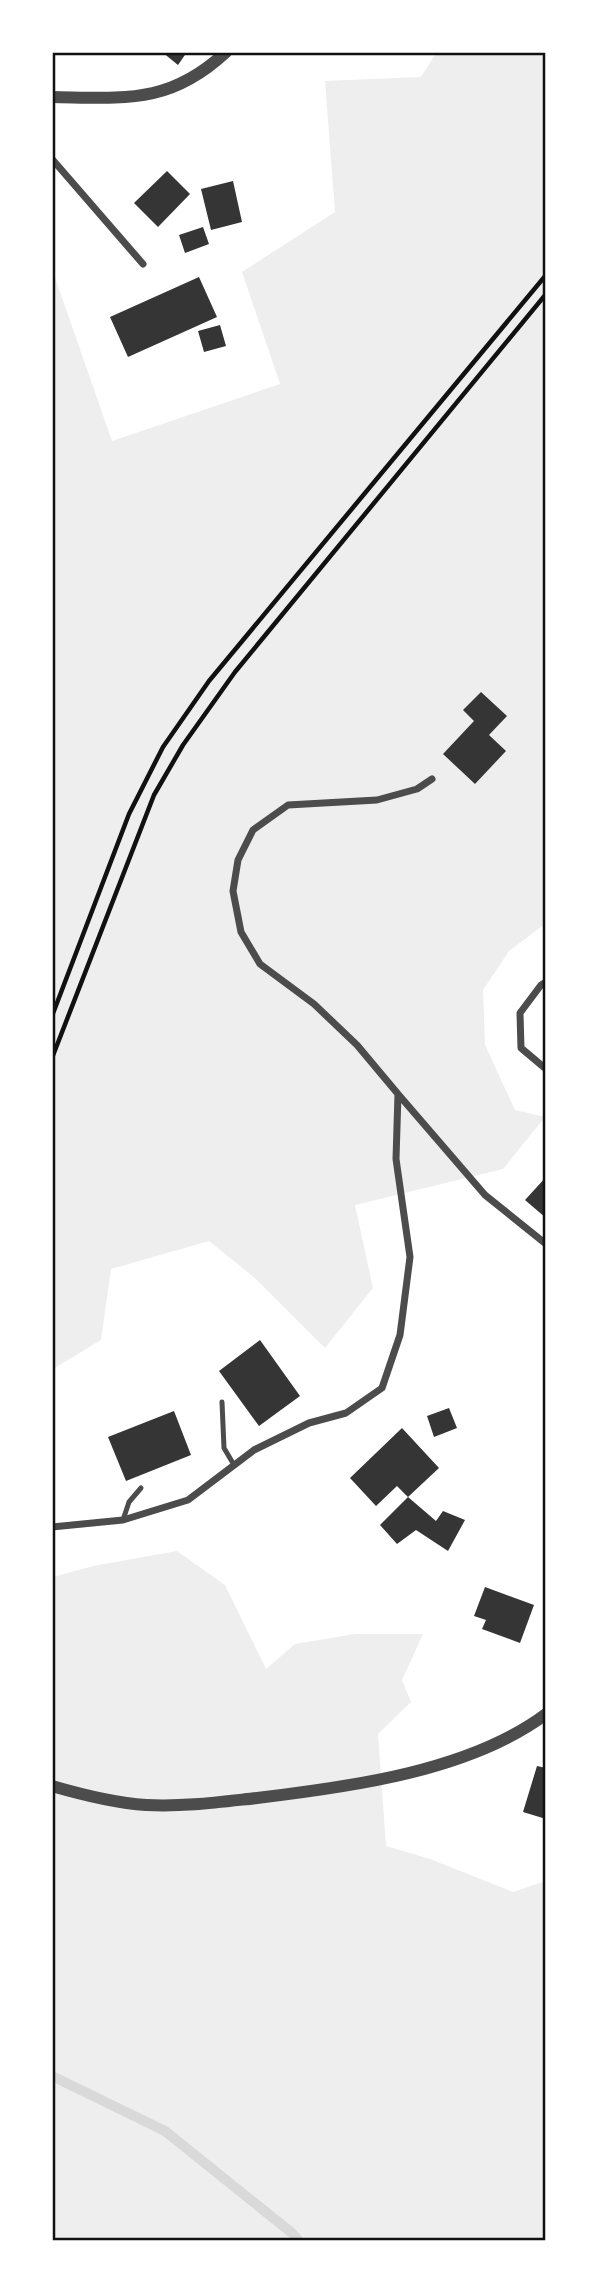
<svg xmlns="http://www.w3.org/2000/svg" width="598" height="2293" viewBox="0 0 598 2293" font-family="'DM Sans',sans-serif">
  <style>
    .green { fill: #eee }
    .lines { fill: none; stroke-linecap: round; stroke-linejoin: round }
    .stream { stroke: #d9d9d9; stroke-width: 10 }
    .building { fill: #353535 }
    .path { stroke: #111; stroke-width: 4.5 }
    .service { stroke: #4c4c4c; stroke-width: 5 }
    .minor { stroke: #4c4c4c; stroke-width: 7 }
    .tertiary { stroke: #4c4c4c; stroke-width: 12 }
    .neatline { fill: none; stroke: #111; stroke-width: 2.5 }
  </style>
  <rect width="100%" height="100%" fill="#fff"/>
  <path class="green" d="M 436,53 L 545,53 L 545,924 L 509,951 L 483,990 L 485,1045 L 515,1110 L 545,1117 L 503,1169 L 355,1205 L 373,1288 L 325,1348 L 256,1279 L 209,1241 L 111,1269 L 101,1340 L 53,1369 L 52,269 L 112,441 L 280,384 L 242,272 L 335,212 L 325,81 L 421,77 Z
    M 177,1551 L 225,1585 L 266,1669 L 295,1644 L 355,1634 L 423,1634 L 402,1680 L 411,1702 L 378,1734 L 386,1846 L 430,1859 L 513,1892 L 545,1881 L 545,2240 L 53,2240 L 53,1577 L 93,1566 Z"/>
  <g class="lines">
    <path class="stream" d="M 52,2076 L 165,2131 L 292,2233 L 298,2240"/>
  </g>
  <path class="building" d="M 162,52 L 187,52 L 178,65 Z
    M 167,171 L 190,194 L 158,227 L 134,203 Z
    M 233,181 L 242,222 L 211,230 L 201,189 Z
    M 203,227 L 209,244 L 185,253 L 179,235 Z
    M 199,277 L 217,317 L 128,357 L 110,317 Z
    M 220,325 L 226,346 L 204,352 L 198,331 Z
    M 481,692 L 507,716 L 489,735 L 506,751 L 475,784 L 443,754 L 474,721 L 463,710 Z
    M 546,1177 L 546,1218 L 525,1200 Z
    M 260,1340 L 300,1396 L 259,1426 L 219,1371 Z
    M 449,1408 L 457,1428 L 434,1437 L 427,1416 Z
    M 174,1411 L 191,1455 L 126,1481 L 108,1437 Z
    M 402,1428 L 439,1468 L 408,1497 L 397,1486 L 376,1506 L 350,1478 Z
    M 408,1497 L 436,1521 L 443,1511 L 465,1520 L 448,1551 L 416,1530 L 397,1544 L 380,1525 Z
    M 485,1587 L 534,1605 L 520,1643 L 482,1629 L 486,1620 L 474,1616 Z
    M 537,1766 L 546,1768 L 546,1819 L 523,1812 Z"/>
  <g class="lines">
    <path class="path" d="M 52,1016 L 129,814 L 163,747 L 209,681 L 546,275
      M 52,1058 L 154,795 L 183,745 L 235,672 L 546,294"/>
    <path class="service" d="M 222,1402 L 224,1448 L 234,1465
      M 123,1520 L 129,1502 L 141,1488"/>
    <path class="minor" d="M 52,159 L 143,264
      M 546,982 L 541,985 L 520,1013 L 521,1048 L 546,1069
      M 398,1094 L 357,1045 L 314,1004 L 260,964 L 241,932 L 233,891 L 238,860 L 253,830 L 288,805 L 377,800 L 417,789 L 432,779
      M 52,1527 L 123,1520 L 188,1500 L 254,1450 L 309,1423 L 346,1413 L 382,1388 L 400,1335 L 410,1257 L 396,1159 L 398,1094 L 485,1195 L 546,1244"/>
    <path class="tertiary" d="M 52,97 C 124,98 169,105 226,52
      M 52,1786 C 83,1795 114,1803 146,1805 C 184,1807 220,1802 257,1798 C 350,1787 470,1771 546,1714"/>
  </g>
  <rect width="598" height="2293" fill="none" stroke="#ffffff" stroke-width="108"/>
  <rect x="54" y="54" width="490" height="2185" class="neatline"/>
</svg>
